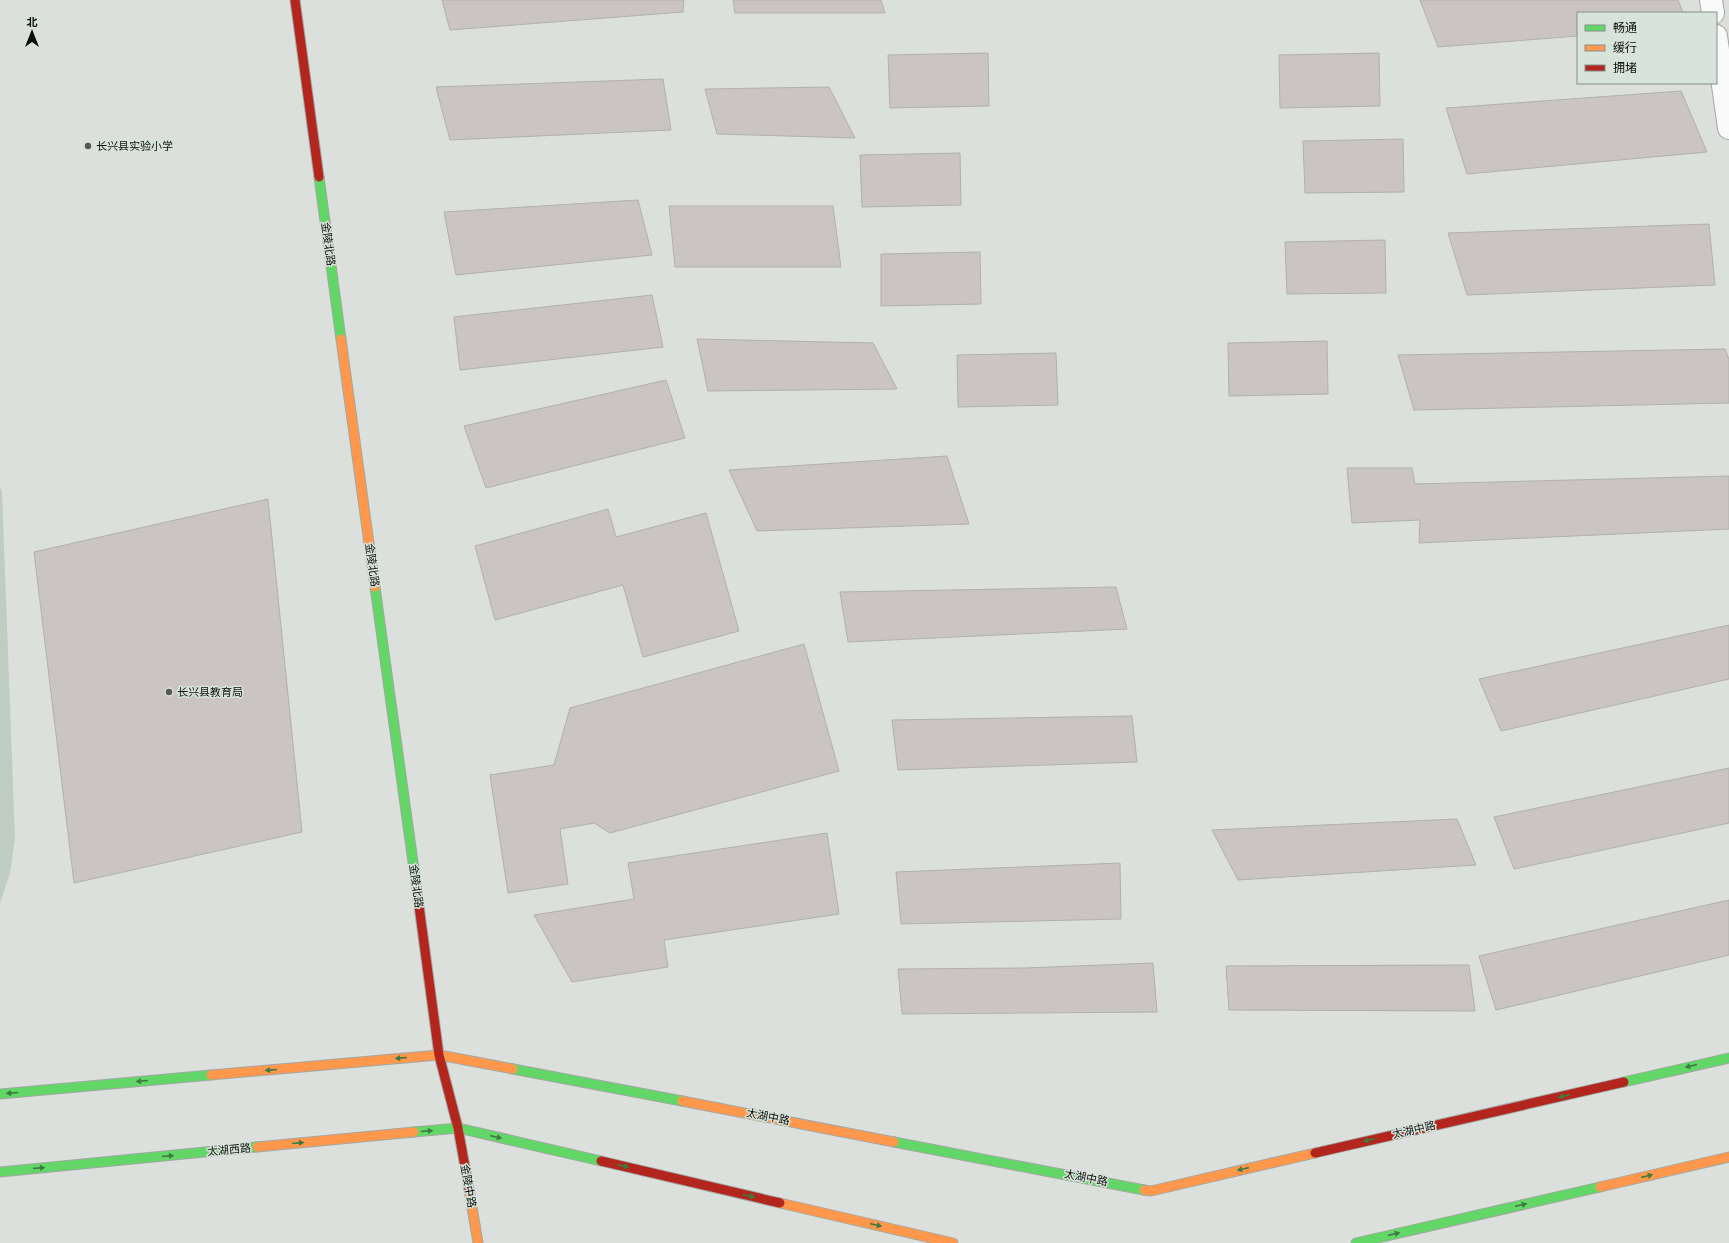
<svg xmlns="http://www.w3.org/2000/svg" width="1729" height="1243" viewBox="0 0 1729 1243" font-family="Raleway,'Noto Sans SC',sans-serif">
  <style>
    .green { fill: #bfccc2 }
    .building { fill: #cac4c3; stroke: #b1b0ae }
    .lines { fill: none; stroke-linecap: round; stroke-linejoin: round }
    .street-casing { stroke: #a2a7a3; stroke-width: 24 }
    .fast-casing { stroke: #a2a7a3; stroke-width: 11 }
    .slow-casing { stroke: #a2a7a3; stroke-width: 11 }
    .jam-casing { stroke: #a2a7a3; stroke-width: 11 }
    .street { stroke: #fafafa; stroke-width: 22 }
    .fast { stroke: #63d668; stroke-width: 9 }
    .slow { stroke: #ff974d; stroke-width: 9 }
    .jam { stroke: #b3261e; stroke-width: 9 }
    .oneway { fill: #3c7d3f }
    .poi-dot { fill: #545955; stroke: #d8e3db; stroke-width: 1.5 }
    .labels { text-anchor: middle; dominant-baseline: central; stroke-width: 3; stroke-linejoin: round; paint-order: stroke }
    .poi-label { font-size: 11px; fill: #0c100d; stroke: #d8e3db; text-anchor: start }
    .street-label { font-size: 11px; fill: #0c100d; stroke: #d8e3db }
  </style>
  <rect width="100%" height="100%" fill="#dbe0dc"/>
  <path class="green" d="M 0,487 L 2,492 L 15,839 L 10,873 L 0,903 Z"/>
  <path class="building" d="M 442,0 L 684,0 L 683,12 L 450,30 Z
    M 733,0 L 881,0 L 885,13 L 735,13 Z
    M 1420,0 L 1678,0 L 1683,13 L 1578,13 L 1578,36 L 1438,47 Z
    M 988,53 L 989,106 L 890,108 L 888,55 Z
    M 1379,53 L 1380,106 L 1280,108 L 1279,55 Z
    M 663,79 L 671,130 L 450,140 L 436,87 Z
    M 829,87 L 855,138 L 717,134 L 705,89 Z
    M 1681,91 L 1707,152 L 1467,174 L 1446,108 Z
    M 1403,139 L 1404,192 L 1305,193 L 1303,141 Z
    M 960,153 L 961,205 L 862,207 L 860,155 Z
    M 638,200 L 652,255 L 456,275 L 444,212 Z
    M 669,206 L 833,206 L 841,267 L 675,267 Z
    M 1709,224 L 1715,285 L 1467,295 L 1448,233 Z
    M 1385,240 L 1386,293 L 1287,294 L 1285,242 Z
    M 980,252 L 981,304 L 881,306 L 881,254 Z
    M 652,295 L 663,347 L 460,370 L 454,317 Z
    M 697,339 L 873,343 L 897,389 L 708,391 Z
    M 1327,341 L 1328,394 L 1229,396 L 1228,343 Z
    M 1725,349 L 1729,359 L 1729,403 L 1414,410 L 1398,355 Z
    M 1056,353 L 1058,405 L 958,407 L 957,355 Z
    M 666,380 L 685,438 L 486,488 L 464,426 Z
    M 947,456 L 969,524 L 757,531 L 729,470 Z
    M 1347,468 L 1412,468 L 1415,484 L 1729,476 L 1729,529 L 1419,543 L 1420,520 L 1352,523 Z
    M 268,499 L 302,832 L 74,883 L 34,552 Z
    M 608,509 L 616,537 L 706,513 L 739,631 L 643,657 L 623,585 L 495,620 L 475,546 Z
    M 1116,587 L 1127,629 L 848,642 L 840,592 Z
    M 1729,625 L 1729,679 L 1501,731 L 1479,679 Z
    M 804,644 L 839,771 L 610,833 L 594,823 L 560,829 L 568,884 L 508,893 L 490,775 L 554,765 L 570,708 Z
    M 1132,716 L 1137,762 L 898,770 L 892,720 Z
    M 1729,768 L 1729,823 L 1514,869 L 1494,817 Z
    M 1457,819 L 1476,865 L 1238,880 L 1212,830 Z
    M 827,833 L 839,914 L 664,940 L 668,967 L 572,982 L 534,915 L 634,899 L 628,863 Z
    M 1120,863 L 1121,919 L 901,924 L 896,872 Z
    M 1729,900 L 1729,955 L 1496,1010 L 1479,956 Z
    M 1153,963 L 1157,1012 L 902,1014 L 898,969 L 1024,968 Z
    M 1469,965 L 1475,1011 L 1229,1010 L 1226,966 Z"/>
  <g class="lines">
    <defs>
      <path id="street" d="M 1711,0 L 1713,13
        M 1716,36 L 1729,128"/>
      <path id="fast" d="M 319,177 L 341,339
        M 375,587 L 417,891
        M 513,1069 L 682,1101
        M 1624,1082 L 1729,1058
        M 0,1094 L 211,1075
        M 414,1132 L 458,1128 L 601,1161
        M 894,1142 L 1144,1190
        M 0,1172 L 257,1147
        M 1356,1243 L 1600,1187"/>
      <path id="slow" d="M 341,339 L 375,587
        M 211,1075 L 439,1055 L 513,1069
        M 682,1101 L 894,1142
        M 257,1147 L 414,1132
        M 1600,1187 L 1729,1157
        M 469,1189 L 478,1243
        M 1144,1190 L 1151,1191 L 1315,1153
        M 780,1203 L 953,1243"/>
      <path id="jam" d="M 295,0 L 319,177
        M 417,891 L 439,1055 L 458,1128 L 469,1189
        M 1315,1153 L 1624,1082
        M 601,1161 L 780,1203"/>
    </defs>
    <use href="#street" class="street-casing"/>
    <use href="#fast" class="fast-casing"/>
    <use href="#slow" class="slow-casing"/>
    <use href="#jam" class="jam-casing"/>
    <use href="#street" class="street"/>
    <use href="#fast" class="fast"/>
    <use href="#slow" class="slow"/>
    <use href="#jam" class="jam"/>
  </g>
  <defs><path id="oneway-solid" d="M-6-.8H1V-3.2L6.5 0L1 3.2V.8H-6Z"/></defs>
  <g class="oneway">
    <use href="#oneway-solid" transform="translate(401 1058) rotate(175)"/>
    <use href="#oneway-solid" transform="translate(1691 1066) rotate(167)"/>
    <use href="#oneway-solid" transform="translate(271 1070) rotate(175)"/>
    <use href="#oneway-solid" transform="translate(142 1081) rotate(175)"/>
    <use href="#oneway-solid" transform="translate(12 1093) rotate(175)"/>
    <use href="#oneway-solid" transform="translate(1564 1096) rotate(167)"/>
    <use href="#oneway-solid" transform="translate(427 1131) rotate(-5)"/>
    <use href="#oneway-solid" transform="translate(496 1137) rotate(13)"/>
    <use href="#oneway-solid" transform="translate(1369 1140) rotate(167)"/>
    <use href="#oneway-solid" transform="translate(298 1143) rotate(-5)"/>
    <use href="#oneway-solid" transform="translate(168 1156) rotate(-5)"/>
    <use href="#oneway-solid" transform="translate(623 1166) rotate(13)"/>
    <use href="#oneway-solid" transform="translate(39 1168) rotate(-5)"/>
    <use href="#oneway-solid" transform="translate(1243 1169) rotate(167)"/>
    <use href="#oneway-solid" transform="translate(1647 1176) rotate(-13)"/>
    <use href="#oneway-solid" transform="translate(749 1196) rotate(13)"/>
    <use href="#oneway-solid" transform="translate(1521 1205) rotate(-13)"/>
    <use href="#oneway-solid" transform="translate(876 1225) rotate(13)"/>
    <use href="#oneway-solid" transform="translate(1394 1234) rotate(-13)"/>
  </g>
  <g class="poi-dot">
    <circle cx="88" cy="146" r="4"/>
    <circle cx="169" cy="692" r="4"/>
  </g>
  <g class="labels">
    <g class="poi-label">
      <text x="96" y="146">长兴县实验小学</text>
      <text x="177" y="692">长兴县教育局</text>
    </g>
    <g class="street-label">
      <text transform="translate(328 244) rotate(82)">金陵北路</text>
      <text transform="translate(372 565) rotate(82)">金陵北路</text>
      <text transform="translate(416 886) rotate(82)">金陵北路</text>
      <text transform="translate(768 1117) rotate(11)">太湖中路</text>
      <text transform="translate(1414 1130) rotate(-13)">太湖中路</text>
      <text transform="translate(229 1150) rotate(-5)">太湖西路</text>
      <text transform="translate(1086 1178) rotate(11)">太湖中路</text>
      <text transform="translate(468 1186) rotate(80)">金陵中路</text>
    </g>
  </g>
  <rect x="1577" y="12" width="140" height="72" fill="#d8e3db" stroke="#868f89"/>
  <rect x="1585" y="25" width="20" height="6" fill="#63d668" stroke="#868f89"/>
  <text x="1613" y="32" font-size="12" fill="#0c100d">畅通</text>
  <rect x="1585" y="45" width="20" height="6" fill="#ff974d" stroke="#868f89"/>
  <text x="1613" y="52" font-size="12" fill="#0c100d">缓行</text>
  <rect x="1585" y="65" width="20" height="6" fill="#b3261e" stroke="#868f89"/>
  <text x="1613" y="72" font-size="12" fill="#0c100d">拥堵</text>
  <g transform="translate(32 32)" stroke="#d8e3db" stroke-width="3" paint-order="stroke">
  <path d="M0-3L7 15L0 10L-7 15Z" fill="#0c100d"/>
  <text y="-6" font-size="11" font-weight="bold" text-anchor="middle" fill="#0c100d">北</text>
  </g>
</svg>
